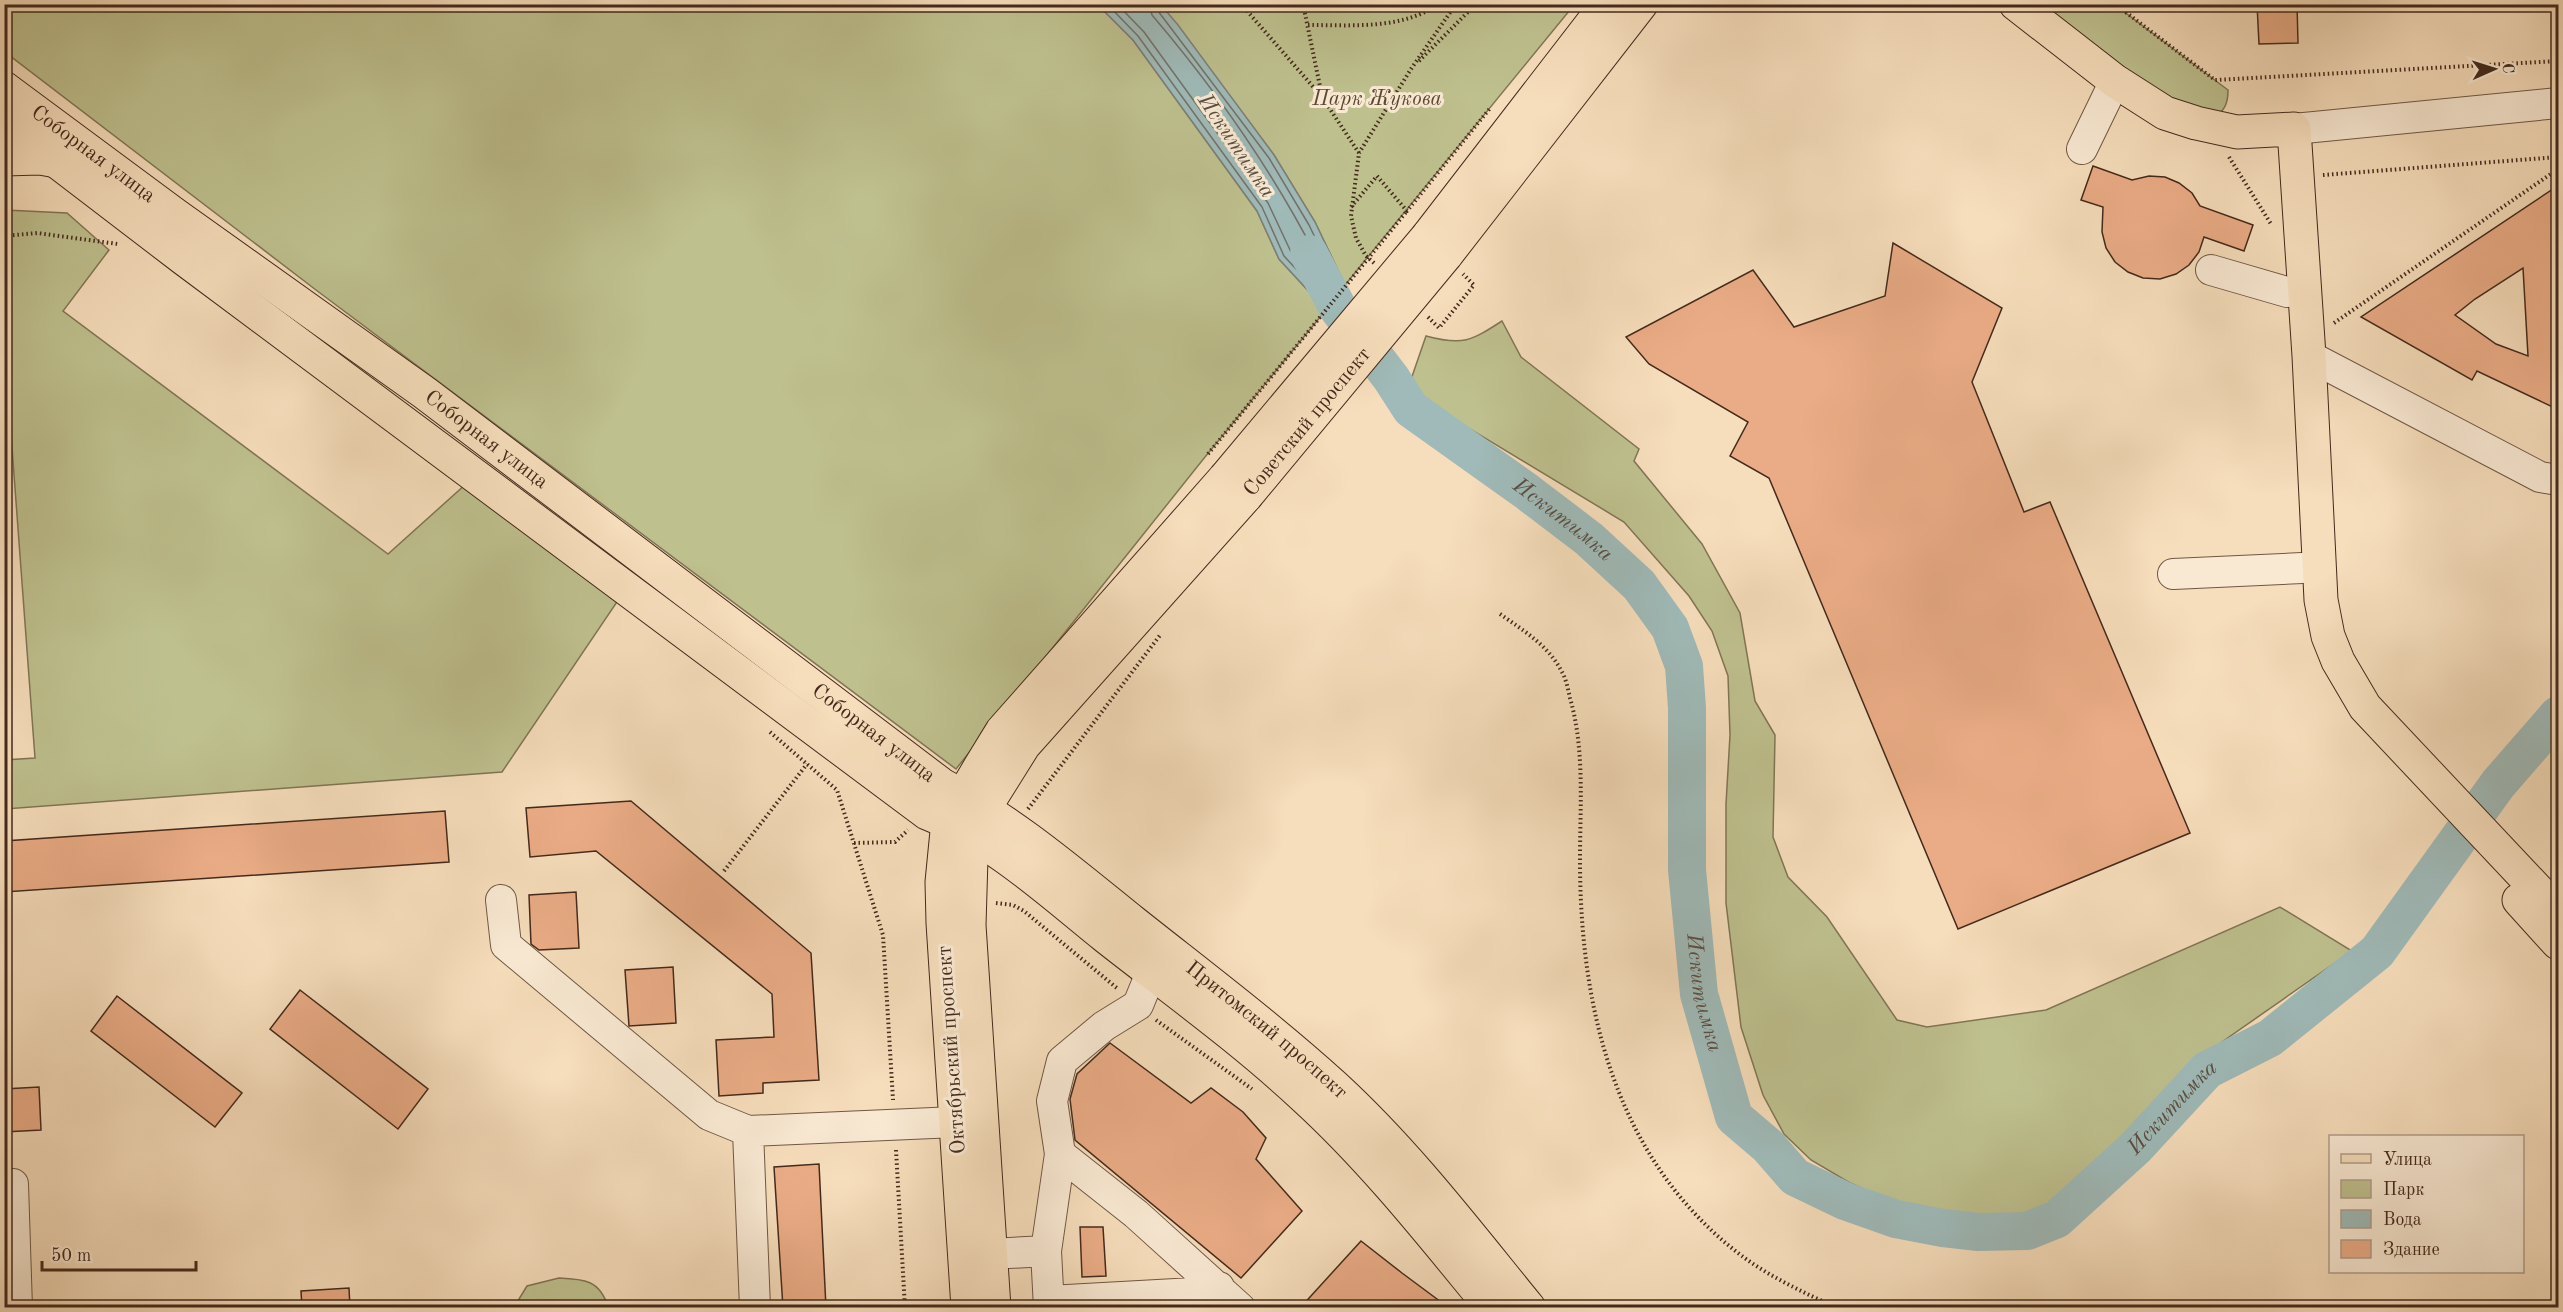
<svg xmlns="http://www.w3.org/2000/svg" width="2563" height="1312" viewBox="0 0 2563 1312" font-family="'Old Standard TT',serif">
  <style>
    .green { fill: #bec08e; stroke: #817555; stroke-width: 1.5 }
    .water { fill: #9fbab8; stroke: #7b807a; stroke-width: 1.5 }
    .lines { fill: none; stroke-linecap: round; stroke-linejoin: round }
    .shore { stroke: #72726a; stroke-width: 1.5 }
    .river { stroke: #9fbab8; stroke-width: 38 }
    .building { fill: #eaac86; stroke: #442a1c; stroke-width: 1.5; fill-rule: evenodd }
    .minor-casing { stroke: #705744; stroke-width: 32 }
    .major-casing { stroke: #442a1c; stroke-width: 35 }
    .path { stroke: #442a1c; stroke-width: 4; stroke-dasharray: 1.5 3; stroke-linecap: butt }
    .minor { stroke: #f9e9d3; stroke-width: 30 }
    .major { stroke: #f6ddbb; stroke-width: 33 }
    .major-bridge-casing { stroke: #442a1c; stroke-width: 35; stroke-linecap: butt }
    .path-bridge { stroke: #442a1c; stroke-width: 4; stroke-dasharray: 1.5 3; stroke-linecap: butt }
    .major-bridge { stroke: #f6ddbb; stroke-width: 33 }
    .labels { text-anchor: middle; dominant-baseline: central; stroke-width: 6; stroke-linejoin: round; paint-order: stroke }
    .park-label { font-size: 21px; font-style: italic; fill: #5c4833; stroke: #f9e9d3 }
    .street-label { font-size: 21px; fill: #442a1c; stroke: #f9e9d3 }
    .water-label { font-size: 22px; font-style: italic; fill: #5b4e43; stroke: #f9e9d3 }
  </style>
  <rect width="100%" height="100%" fill="#f6ddbb"/>
  <filter id="stains"><feTurbulence type="fractalNoise" baseFrequency=".00333" numOctaves="4"/><feColorMatrix values="0 0 0 0 .2 0 0 0 0 .09 0 0 0 0 .02 0 0 0 .5 -.17"/></filter>
  <radialGradient id="worn" r=".72"><stop offset=".6" stop-color="#630" stop-opacity="0"/><stop offset="1" stop-color="#630" stop-opacity=".3"/></radialGradient>
  <path class="green" d="M 8,4 L 1098,5 L 1133,40 L 1257,211 L 1279,259 L 1326,310 L 1205,457 L 956,769 L 316,290 L 5,52 L 4,13 Z
    M 1161,5 L 1574,5 L 1345,285 L 1315,222 L 1274,155 Z
    M 2035,5 L 2115,5 L 2228,90 C 2228,117 2214,117 2191,117 Z
    M 5,210 L 67,213 L 109,250 L 63,311 L 388,554 L 466,484 L 621,596 L 502,772 L 5,809 L 4,760 L 35,758 L 5,353 Z
    M 1502,321 L 1521,357 L 1639,449 L 1634,461 L 1702,544 L 1740,613 L 1755,701 L 1775,735 L 1773,837 L 1788,877 L 1827,917 L 1897,1020 L 1927,1027 L 2046,1010 L 2280,907 L 2352,951 L 2202,1056 L 2107,1156 L 2088,1197 L 2076,1209 L 2032,1222 L 1977,1225 L 1923,1214 L 1850,1183 L 1811,1160 L 1784,1134 L 1763,1095 L 1741,1027 L 1726,903 L 1726,804 L 1730,735 L 1728,676 L 1712,631 L 1689,596 L 1624,522 L 1407,391 L 1426,336 C 1463,346 1471,341 1502,321 Z
    M 559,1278 C 584,1279 600,1280 608,1307 L 519,1307 L 519,1299 L 527,1286 Z"/>
  <path class="water" d="M 1098,5 L 1161,5 L 1178,25 L 1274,155 L 1315,222 L 1345,285 L 1326,310 L 1279,259 L 1257,211 L 1133,40 Z"/>
  <g class="lines">
    <path class="shore" d="M 1107,4 L 1138,36 L 1262,207 L 1284,256 L 1323,298 L 1327,299 L 1337,283 L 1309,225 L 1269,158 L 1158,11 L 1156,4
      M 1117,4 L 1144,32 L 1268,203 L 1291,252 L 1322,287 L 1326,287 L 1329,282 C 1283,186 1221,96 1152,15 L 1149,4"/>
    <path class="river" id="s1" d="M 1309,254 L 1339,310 L 1391,378 L 1411,409 L 1526,491 L 1589,539 L 1639,585 L 1670,628 L 1684,666 L 1687,708 L 1687,870 L 1699,994 L 1734,1117 L 1768,1146 L 1795,1177 L 1845,1201 L 1896,1219 L 1943,1228 L 1979,1232 L 2027,1231 L 2057,1219 L 2135,1148 L 2207,1070 L 2270,1038 L 2377,952 L 2498,784 L 2558,715"/>
  </g>
  <path class="building" d="M 2257,4 L 2297,4 L 2298,43 L 2259,44 Z
    M 2093,166 L 2132,180 L 2149,176 L 2165,177 L 2179,183 L 2192,193 L 2200,206 L 2253,225 L 2244,251 L 2204,237 L 2199,252 L 2189,265 L 2176,274 L 2160,279 L 2143,278 L 2128,272 L 2115,262 L 2106,248 L 2102,232 L 2103,207 L 2081,200 Z
    M 2559,185 L 2559,410 L 2477,371 L 2472,380 L 2361,317 ZM 2523,268 L 2528,356 L 2496,344 L 2455,315 L 2475,299 Z
    M 1893,243 L 2002,308 L 1972,382 L 2024,512 L 2050,502 L 2190,833 L 1958,929 L 1769,478 L 1730,456 L 1748,422 L 1649,364 L 1626,337 L 1753,270 L 1794,327 L 1885,296 Z
    M 631,801 L 811,953 L 819,1080 L 763,1083 L 763,1093 L 719,1096 L 716,1040 L 774,1037 L 772,994 L 596,851 L 530,857 L 526,808 Z
    M 445,811 L 449,862 L 4,892 L 4,841 Z
    M 576,892 L 579,948 L 539,950 L 531,944 L 529,895 Z
    M 673,967 L 676,1023 L 629,1026 L 625,970 Z
    M 300,990 L 428,1089 L 398,1129 L 270,1029 Z
    M 117,996 L 242,1093 L 215,1127 L 91,1031 Z
    M 1110,1043 L 1191,1103 L 1211,1088 L 1243,1112 L 1266,1138 L 1256,1159 L 1302,1211 L 1241,1278 L 1075,1140 L 1070,1099 L 1077,1074 Z
    M 39,1087 L 41,1130 L 4,1132 L 4,1089 Z
    M 819,1164 L 826,1308 L 783,1308 L 774,1167 Z
    M 1080,1227 L 1103,1227 L 1106,1276 L 1082,1277 Z
    M 1361,1241 L 1402,1273 L 1449,1308 L 1300,1308 Z
    M 349,1288 L 350,1308 L 302,1308 L 301,1291 Z"/>
  <g class="lines">
    <defs>
      <path id="minor" d="M 2294,129 L 2558,103
        M 2082,149 L 2115,81
        M 2211,270 L 2287,292
        M 2309,356 L 2540,477 L 2558,480
        M 2173,574 L 2302,568
        M 501,900 L 506,945 L 709,1115 L 748,1131 L 956,1122
        M 1151,973 L 1138,1005 L 1104,1026 L 1062,1061 L 1052,1101 L 1060,1154 L 1136,1214 L 1240,1308
        M 748,1131 L 755,1308
        M 13,1184 L 17,1308
        M 991,1254 L 1046,1251
        M 1049,1301 L 1194,1293 L 1219,1287
        M 1049,1308 L 1046,1251 L 1060,1154"/>
      <g id="major">
        <path d="M 2016,4 L 2115,81 L 2165,113 L 2196,123 L 2237,132 L 2294,129 L 2309,356 L 2321,600 L 2328,636 L 2338,661 L 2365,707 L 2558,912"/>
        <path id="s2" d="M 4,88 L 174,214 L 425,393 L 942,785 C 1012,821 1072,873 1133,922 C 1201,976 1270,1028 1334,1086 C 1407,1153 1467,1232 1529,1308"/>
        <path d="M 4,121 L 183,258 L 927,813 C 994,840 1050,892 1106,937 C 1172,989 1242,1039 1304,1097 C 1373,1160 1432,1235 1492,1308"/>
        <path d="M 4,159 L 40,158 L 57,161"/>
        <path d="M 1428,236 L 1607,4"/>
        <path d="M 1446,255 L 1641,4"/>
        <path d="M 2519,900 L 2558,943"/>
        <path d="M 968,1308 L 943,923 L 942,882 L 948,821 L 980,767 L 1002,731 L 1225,478"/>
        <path d="M 994,1308 L 969,925 L 971,858 L 974,838 L 984,809 L 1024,745 L 1246,496"/>
      </g>
    </defs>
    <use href="#minor" class="minor-casing"/>
    <use href="#major" class="major-casing"/>
    <path class="path" d="M 1241,4 L 1322,97 L 1359,153
      M 1303,4 L 1322,96
      M 2115,4 L 2215,80 L 2558,61
      M 1308,25 C 1352,25 1401,30 1439,4
      M 1419,61 L 1476,4
      M 2229,157 L 2271,224
      M 2323,175 L 2558,157
      M 1351,207 L 1377,176 L 1407,211 L 1491,107
      M 4,236 L 37,233 L 118,244
      M 1374,263 L 1366,256 L 1356,238 L 1351,216 L 1359,153 L 1411,69 L 1456,4
      M 1428,317 L 1439,328 L 1474,285 L 1463,274
      M 2334,323 L 2558,169
      M 1500,614 C 1524,631 1548,645 1562,672 C 1566,679 1568,689 1570,698 C 1585,750 1580,806 1580,860 C 1580,1010 1616,1161 1742,1256 C 1770,1277 1805,1293 1837,1308
      M 770,732 L 837,790 L 883,935 L 893,1100
      M 1028,809 L 1161,634
      M 854,843 L 895,842 L 908,830
      M 724,871 L 807,764
      M 996,903 L 1013,905 L 1024,911 L 1118,989
      M 1156,1020 L 1252,1089
      M 896,1150 L 905,1308"/>
    <use href="#minor" class="minor"/>
    <use href="#major" class="major"/>
    <defs>
      <g id="major-bridge">
        <path d="M 1225,478 L 1428,236"/>
        <path id="s3" d="M 1246,496 L 1446,255"/>
      </g>
    </defs>
    <use href="#major-bridge" class="major-bridge-casing"/>
    <path class="path-bridge" d="M 1208,454 L 1407,211"/>
    <use href="#major-bridge" class="major-bridge"/>
  </g>
  <g class="labels">
    <g class="park-label">
      <text x="1377" y="99">Парк Жукова</text>
    </g>
    <g class="street-label">
      <text stroke="none"><textPath href="#s2" startOffset="111">Соборная улица</textPath></text>
      <text stroke="none"><textPath href="#s3" startOffset="96">Советский проспект</textPath></text>
      <text stroke="none"><textPath href="#s2" startOffset="597">Соборная улица</textPath></text>
      <text stroke="none"><textPath href="#s2" startOffset="1083">Соборная улица</textPath></text>
      <text stroke="none"><textPath href="#s2" startOffset="1576">Притомский проспект</textPath></text>
      <text transform="translate(952 1050) rotate(-94)">Октябрьский проспект</text>
    </g>
    <g class="water-label">
      <text transform="translate(1236 146) rotate(56)">Искитимка</text>
      <text stroke="none"><textPath href="#s1" startOffset="374">Искитимка</textPath></text>
      <text stroke="none"><textPath href="#s1" startOffset="896">Искитимка</textPath></text>
      <text stroke="none"><textPath href="#s1" startOffset="1545">Искитимка</textPath></text>
    </g>
  </g>
  <rect width="2563" height="1312" fill="none" stroke="#f6ddbb" stroke-width="24"/>
  <rect x="6" y="6" width="2551" height="1300" fill="none" stroke="#442a1c" stroke-width="3"/>
  <rect x="12" y="12" width="2539" height="1288" fill="none" stroke="#442a1c" stroke-width="1.5"/>
  <rect x="2329" y="1135" width="195" height="138" fill="#f9e9d3" stroke="#b19d8a" stroke-width="1.5"/>
  <rect x="2341" y="1154" width="30" height="9" fill="#f6ddbb" stroke="#b19d8a" stroke-width="1.5"/>
  <text x="2383" y="1165" font-size="18" fill="#442a1c">Улица</text>
  <rect x="2341" y="1180" width="30" height="18" fill="#bec08e" stroke="#b19d8a" stroke-width="1.5"/>
  <text x="2383" y="1195" font-size="18" fill="#442a1c">Парк</text>
  <rect x="2341" y="1210" width="30" height="18" fill="#9fbab8" stroke="#b19d8a" stroke-width="1.5"/>
  <text x="2383" y="1225" font-size="18" fill="#442a1c">Вода</text>
  <rect x="2341" y="1240" width="30" height="18" fill="#eaac86" stroke="#b19d8a" stroke-width="1.5"/>
  <text x="2383" y="1255" font-size="18" fill="#442a1c">Здание</text>
  <g transform="translate(2494 69) rotate(87)" stroke="#f9e9d3" stroke-width="4.5" paint-order="stroke">
  <path d="M0-4.5L10 22L0 15L-10 22Z" fill="#442a1c"/>
  <text y="-9" font-size="16" font-weight="bold" text-anchor="middle" fill="#442a1c">С</text>
  </g>
  <path d="M42 1261v9h154v-9" fill="none" stroke="#442a1c" stroke-width="3"/>
  <text x="51" y="1261" font-size="18" fill="#442a1c" stroke="#f9e9d3" stroke-width="4.5" paint-order="stroke">50 m</text>
  <rect width="100%" height="100%" filter="url(#stains)"/>
  <rect width="100%" height="100%" fill="url(#worn)"/>
</svg>
